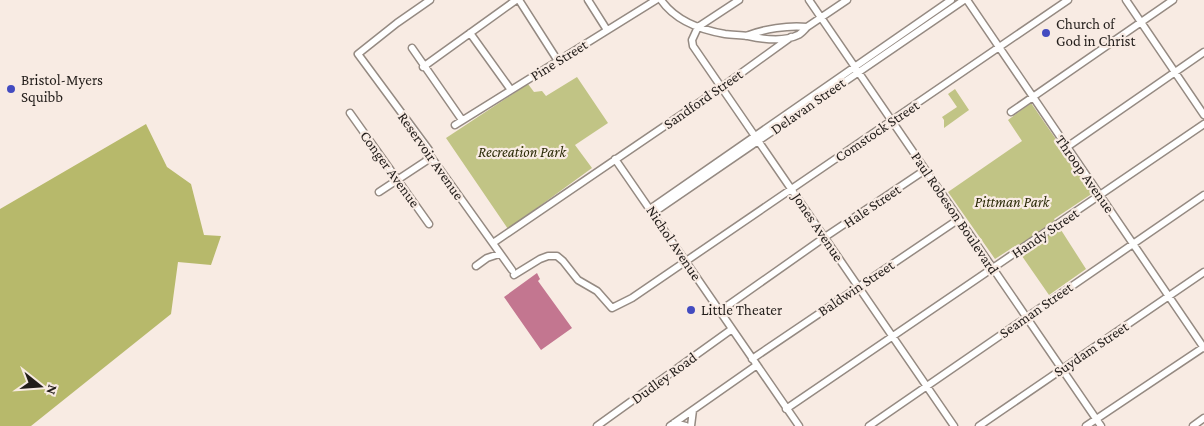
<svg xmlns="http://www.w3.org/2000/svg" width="1204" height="426" viewBox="0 0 1204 426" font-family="'Crimson Pro',serif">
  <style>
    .green { fill: #c1c485 }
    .forest { fill: #b7b96b }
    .water { fill: #c37690 }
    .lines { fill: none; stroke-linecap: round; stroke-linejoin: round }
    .minor-casing { stroke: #958a82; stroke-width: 9 }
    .minor { stroke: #fff; stroke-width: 6 }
    .poi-dot { fill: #434bc0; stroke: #f8ebe3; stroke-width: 2 }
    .labels { text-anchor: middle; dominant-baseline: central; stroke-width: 4.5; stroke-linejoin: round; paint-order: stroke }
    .poi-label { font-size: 15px; fill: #221d1a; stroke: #f8ebe3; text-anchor: start }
    .street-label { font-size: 15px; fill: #221d1a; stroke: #f8ebe3 }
    .park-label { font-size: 15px; font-style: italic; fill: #2c2c09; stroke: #f8ebe3 }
  </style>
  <rect width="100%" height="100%" fill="#f8ebe3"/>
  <path class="green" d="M 577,77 L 608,123 L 575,145 L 592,168 L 508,229 L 446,138 L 528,84 L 534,92 L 542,91 L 546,96 Z
    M 955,89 L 969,110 L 944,128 L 944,120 L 942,117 L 957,107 L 948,94 Z
    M 1031,103 L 1093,193 L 1054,219 L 1086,269 L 1049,295 L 1015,246 L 995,259 L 948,192 L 1022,141 L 1008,120 Z"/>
  <path class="forest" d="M 146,124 L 167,167 L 191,184 L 204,235 L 221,236 L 211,265 L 178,262 L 171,314 L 31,426 L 0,426 L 0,209 Z"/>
  <path class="water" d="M 537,273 L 540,279 L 538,281 L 572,328 L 541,350 L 504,297 Z"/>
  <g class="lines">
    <defs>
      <path id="minor" d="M 430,0 L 397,23 L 358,54 L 429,150 L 429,154 L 512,270
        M 519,0 L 558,61
        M 588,0 L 607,30
        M 661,0 C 675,20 701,30 725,34 C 732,35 740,35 748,36 C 762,39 784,42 798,35 C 801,34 804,30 807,27
        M 739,0 L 698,27 L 692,40 L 693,46 L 954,426
        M 809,0 L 1101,426
        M 967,0 L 1204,348
        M 1126,0 L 1204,115
        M 470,33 L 511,90
        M 746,36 C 764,29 788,25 807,27 L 847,0
        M 412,48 L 462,120
        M 423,67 L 516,0
        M 1011,112 L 1173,0
        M 350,113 L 429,224
        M 455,125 L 656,0
        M 1067,147 L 1204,52
        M 615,159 L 799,426
        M 379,192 L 426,161 L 429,154
        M 650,209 L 951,0
        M 653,213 L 964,0
        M 493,243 L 722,87 L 791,37
        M 476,266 L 487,258 L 499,254
        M 514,275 L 540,259 L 548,256 L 557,256 L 563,261 L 578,280 L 597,291 L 612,308 L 632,298 L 1068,0
        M 720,311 L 825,237 L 925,170
        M 752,359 L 959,219
        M 786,409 L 1204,124
        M 674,423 L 686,426
        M 597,426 L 732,329
        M 670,426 L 757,365
        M 691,426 L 693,410
        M 869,426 L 1204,195
        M 979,426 L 1204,272
        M 1086,426 L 1204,347
        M 1193,426 L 1204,418"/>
    </defs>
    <use href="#minor" class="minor-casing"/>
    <use href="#minor" class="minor"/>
  </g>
  <g class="poi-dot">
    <circle cx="1046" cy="33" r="5"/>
    <circle cx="11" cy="89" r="5"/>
    <circle cx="691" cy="310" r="5"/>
  </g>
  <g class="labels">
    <g class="poi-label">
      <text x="1056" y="24">Church of<tspan x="1056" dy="17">God in Christ</tspan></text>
      <text x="21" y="80">Bristol-Myers<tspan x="21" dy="17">Squibb</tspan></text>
      <text x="701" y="310">Little Theater</text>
    </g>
    <g class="street-label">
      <text transform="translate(559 60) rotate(-32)">Pine Street</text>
      <text transform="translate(703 99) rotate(-35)">Sandford Street</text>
      <text transform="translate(808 106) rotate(-35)">Delavan Street</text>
      <text transform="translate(877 131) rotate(-34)">Comstock Street</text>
      <text transform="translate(431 156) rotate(55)">Reservoir Avenue</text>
      <text transform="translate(390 169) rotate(54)">Conger Avenue</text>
      <text transform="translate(1085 174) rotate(55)">Throop Avenue</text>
      <text transform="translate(872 206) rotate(-34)">Hale Street</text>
      <text transform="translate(955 213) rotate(56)">Paul Robeson Boulevard</text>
      <text transform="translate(818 227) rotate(56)">Jones Avenue</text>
      <text transform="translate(1045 233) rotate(-34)">Handy Street</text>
      <text transform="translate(674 243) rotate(56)">Nichol Avenue</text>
      <text transform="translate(856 288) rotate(-34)">Baldwin Street</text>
      <text transform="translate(1036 310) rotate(-35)">Seaman Street</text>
      <text transform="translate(1091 349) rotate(-34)">Suydam Street</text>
      <text transform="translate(664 378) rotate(-36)">Dudley Road</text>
    </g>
    <g class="park-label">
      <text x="522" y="152">Recreation Park</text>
      <text x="1012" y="202">Pittman Park</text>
    </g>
  </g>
  <g transform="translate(40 386) rotate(107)" stroke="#f8ebe3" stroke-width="4" paint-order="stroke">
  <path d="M0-4L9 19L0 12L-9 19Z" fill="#221d1a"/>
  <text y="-8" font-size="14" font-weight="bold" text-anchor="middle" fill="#221d1a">N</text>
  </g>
</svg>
